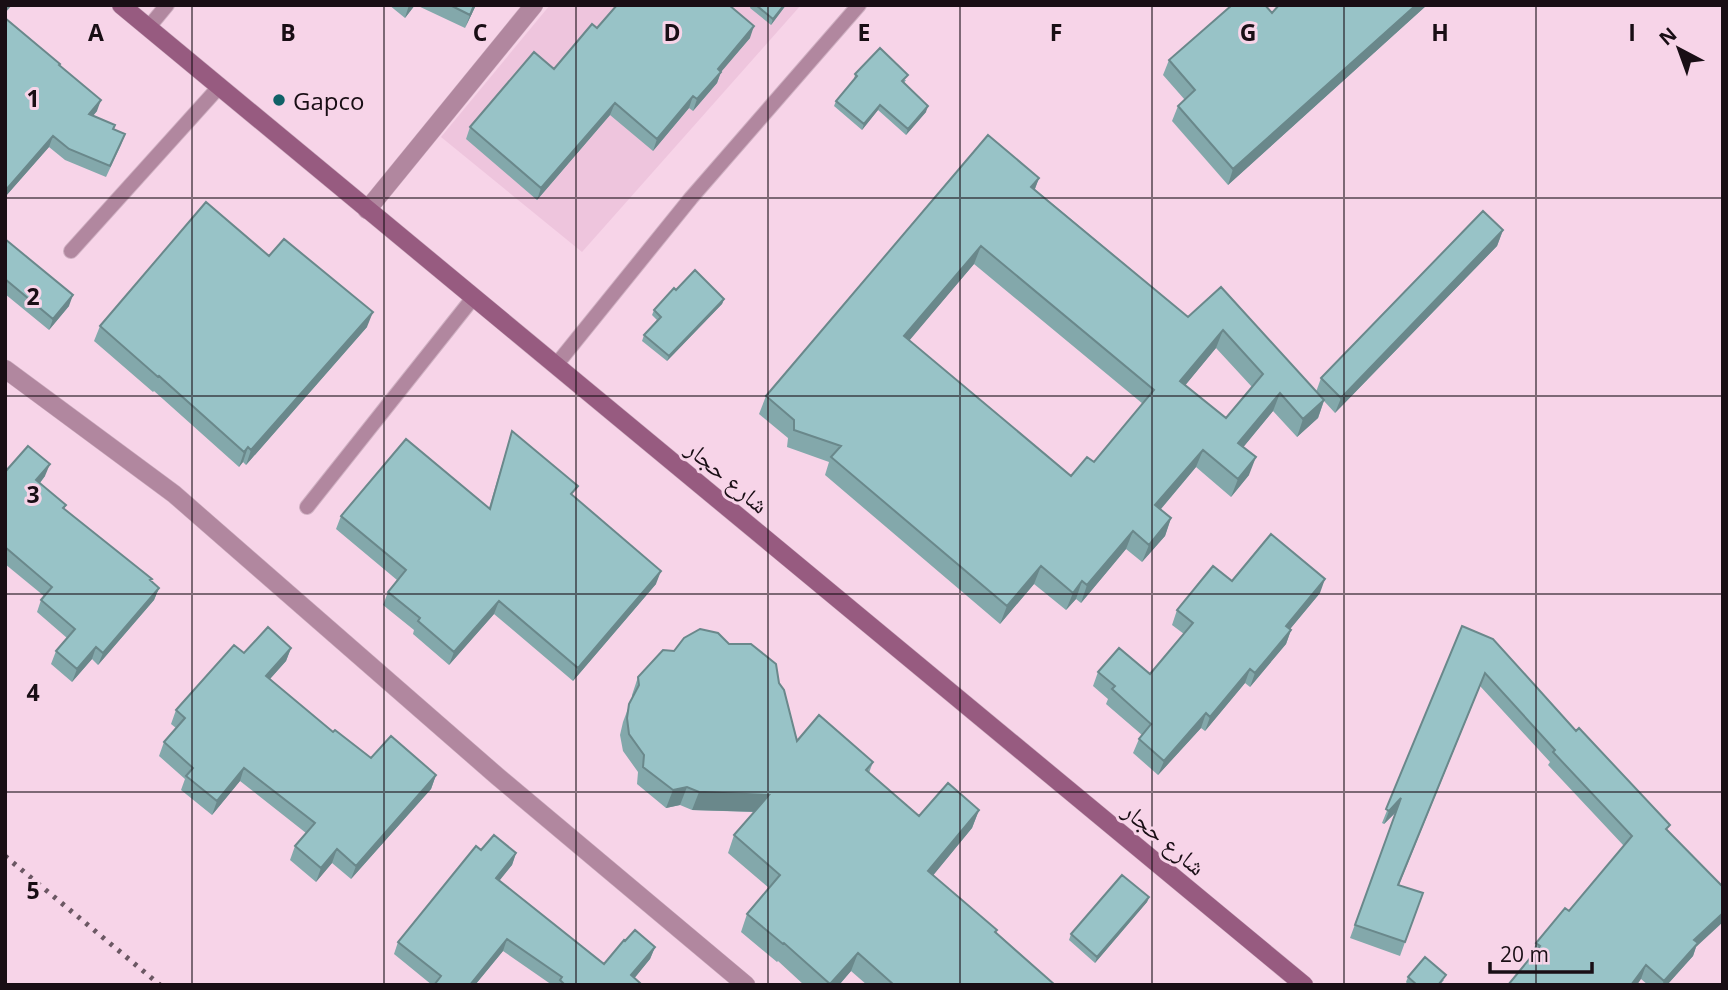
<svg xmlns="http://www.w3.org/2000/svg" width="1728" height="990" viewBox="0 0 1728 990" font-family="'Open Sans','Noto Naskh Arabic',sans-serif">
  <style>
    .built { fill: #eec5dd }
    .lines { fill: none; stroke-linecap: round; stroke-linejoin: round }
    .lane-casing { stroke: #cfb0c2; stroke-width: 16 }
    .street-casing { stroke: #cfb0c2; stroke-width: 19 }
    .secondary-casing { stroke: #cfb0c2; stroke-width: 19 }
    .lane { stroke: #b1879f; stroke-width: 14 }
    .street { stroke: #b1879f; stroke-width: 18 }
    .secondary { stroke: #975b80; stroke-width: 18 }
    .rail { stroke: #6b5763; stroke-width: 5; stroke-dasharray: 3.5 7; stroke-linecap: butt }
    .wall { fill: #83a8ab; fill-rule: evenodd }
    .shaded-wall { fill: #6a888b }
    .building { fill: #98c3c7; stroke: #6a888b; stroke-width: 2; fill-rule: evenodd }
    .grid { fill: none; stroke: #190e15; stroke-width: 2; stroke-opacity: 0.55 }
    .poi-dot { fill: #106167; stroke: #f7d4e8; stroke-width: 2.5 }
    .labels { text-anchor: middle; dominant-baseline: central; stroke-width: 6; stroke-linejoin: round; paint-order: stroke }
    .poi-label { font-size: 24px; fill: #190e15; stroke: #f7d4e8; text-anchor: start }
    .street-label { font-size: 24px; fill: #190e15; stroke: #f7d4e8 }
    .grid-label { font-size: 23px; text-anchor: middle; font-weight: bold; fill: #190e15; stroke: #f7d4e8; stroke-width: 6; stroke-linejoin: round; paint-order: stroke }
  </style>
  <rect width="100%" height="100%" fill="#f7d4e8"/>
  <path class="built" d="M 550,5 L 801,5 L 582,252 L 441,137 Z"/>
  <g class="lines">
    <defs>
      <path id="lane" d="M 148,28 L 167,5
        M 71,251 L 219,87
        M 556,365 L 691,198 L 859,5
        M 307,507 L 473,298"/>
      <path id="street" d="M 367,210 L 534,5
        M 5,369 L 174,494 L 497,776 L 746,985"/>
      <path id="secondary" d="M 121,5 L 1304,985"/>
    </defs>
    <use href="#lane" class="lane-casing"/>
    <use href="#street" class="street-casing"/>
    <use href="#secondary" class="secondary-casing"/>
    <use href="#lane" class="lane"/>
    <use href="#street" class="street"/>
    <use href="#secondary" class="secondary"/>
    <path class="rail" d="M 5,856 L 160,985"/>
  </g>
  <path class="wall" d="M 389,5 L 415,5 L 405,18 Z
    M 416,5 L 476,5 L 465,28 Z
    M 751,5 L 786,5 L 771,25 L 750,8 Z
    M 1427,5 L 1228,185 L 1172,121 L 1178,106 L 1185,100 L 1163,75 L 1169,60 L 1272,13 Z
    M 597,28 L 750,38 L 721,71 L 717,83 L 693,111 L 689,108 L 653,151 L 610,115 L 537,200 L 466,139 L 470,127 L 554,69 Z
    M 60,64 L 59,66 L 97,111 L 93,116 L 113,129 L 125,134 L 121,145 L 106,177 L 65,160 L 49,147 L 5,197 Z
    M 855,74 L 906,80 L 904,83 L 926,112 L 906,135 L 878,110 L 862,130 L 834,106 L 836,101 L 854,80 Z
    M 1039,178 L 1035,189 L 1188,317 L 1221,287 L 1316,392 L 1321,378 L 1503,230 L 1497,246 L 1335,413 L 1324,401 L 1318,418 L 1297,437 L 1273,411 L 1243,447 L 1249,475 L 1231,497 L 1196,467 L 1161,509 L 1171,518 L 1165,536 L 1142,562 L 1126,549 L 1081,603 L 1076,599 L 1066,610 L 1034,584 L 1000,624 L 825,475 L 829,462 L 787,447 L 788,438 L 759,414 L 766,396 ZM 974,264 L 1143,404 L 1094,462 L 1071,476 L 909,340 ZM 1216,348 L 1252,387 L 1226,418 L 1185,385 Z
    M 5,239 L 69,306 L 49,330 L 5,294 Z
    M 269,256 L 367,327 L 246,465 L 243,462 L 239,467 L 154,391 L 153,392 L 94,341 L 100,326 Z
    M 676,290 L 724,299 L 722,304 L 667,361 L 642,341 L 644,335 L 657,320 L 652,315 L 654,310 Z
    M 512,431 L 656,584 L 573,681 L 494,614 L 449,665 L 413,634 L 414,630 L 383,605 L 388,592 L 397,580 L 336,529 L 341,516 L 489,508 Z
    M 5,472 L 45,476 L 40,483 L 66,505 L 64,509 L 159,588 L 154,600 L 98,665 L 92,659 L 72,682 L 51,664 L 56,651 L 67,638 L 37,612 L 41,600 L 44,596 L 5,564 Z
    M 1232,581 L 1320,593 L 1290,629 L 1291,630 L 1286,644 L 1250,687 L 1245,683 L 1205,731 L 1201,728 L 1158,775 L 1133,753 L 1139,739 L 1142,735 L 1106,704 L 1108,699 L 1093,686 L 1098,672 L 1150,674 L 1184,634 L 1172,625 L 1177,610 Z
    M 1462,626 L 1667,831 L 1696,947 L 1693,956 L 1667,985 L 1648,985 L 1641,979 L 1531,957 L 1536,943 L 1569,911 L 1624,846 L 1548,765 L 1550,762 L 1480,686 L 1399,885 L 1423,893 L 1400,956 L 1350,938 L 1396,812 L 1384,824 L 1382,823 Z
    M 729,644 L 779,683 L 797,741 L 873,762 L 869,773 L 919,816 L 979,810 L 972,828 L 933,875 L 1055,985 L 867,985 L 851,971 L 839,985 L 804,985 L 778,961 L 777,962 L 741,932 L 747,914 L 769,888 L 728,853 L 734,835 L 754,812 L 692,810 L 680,805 L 666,808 L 637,784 L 638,772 L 623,751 L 620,735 L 623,722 L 632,698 L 632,695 L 638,677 L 674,651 Z
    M 291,648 L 286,661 L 270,679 L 333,732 L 371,758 L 436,775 L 431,789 L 351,879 L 332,863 L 316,882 L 290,860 L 295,846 L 306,833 L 240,781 L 212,815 L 181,790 L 185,779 L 159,756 L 164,742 L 176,728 L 171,724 L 176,710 L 244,653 Z
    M 481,850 L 516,853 L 512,865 L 499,880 L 604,964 L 625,941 L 655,947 L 650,959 L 634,978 L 640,985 L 552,985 L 503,951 L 475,985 L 432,985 L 394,954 L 398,942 Z
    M 1149,897 L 1147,902 L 1095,963 L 1069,940 L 1071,934 Z
    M 1408,977 L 1444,980 L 1440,985 L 1408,985 L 1406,982 Z"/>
  <path class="shaded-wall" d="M 7,5 L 12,5 L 5,13 L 5,7 Z
    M 409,5 L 415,5 L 405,18 Z
    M 474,5 L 476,5 L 465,28 L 470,15 Z
    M 784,5 L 786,5 L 771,25 L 773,19 Z
    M 1416,5 L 1427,5 L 1228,185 L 1233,169 Z
    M 754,26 L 750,38 L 716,78 L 721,72 L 717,83 L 693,111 L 697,99 L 718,69 Z
    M 693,96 L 689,108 L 653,151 L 657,139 Z
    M 101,100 L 97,111 L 85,125 L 89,114 Z
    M 615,103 L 610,115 L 537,200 L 541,188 Z
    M 880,105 L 878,110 L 862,130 L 864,124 Z
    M 928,106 L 926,112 L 906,135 L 908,129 Z
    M 53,136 L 49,147 L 5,197 L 5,191 Z
    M 1039,178 L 1032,196 L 1031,187 Z
    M 1503,230 L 1497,246 L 1335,413 L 1341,398 Z
    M 981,246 L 974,264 L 898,354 L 904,336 Z
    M 73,295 L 69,306 L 49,330 L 53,319 Z
    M 724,299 L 722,304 L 667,361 L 669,356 Z
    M 373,312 L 367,327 L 246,465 L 251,450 Z
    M 1223,330 L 1216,348 L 1174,399 L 1180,381 Z
    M 1280,393 L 1273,411 L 1232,461 L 1238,443 Z
    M 1324,400 L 1318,418 L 1297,437 L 1303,419 Z
    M 248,447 L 243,462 L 239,467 L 244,452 Z
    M 1203,450 L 1196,467 L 1149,523 L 1155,505 Z
    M 1256,457 L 1249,475 L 1231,497 L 1238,479 Z
    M 50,464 L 45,476 L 32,493 L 36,480 Z
    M 1171,518 L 1165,536 L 1142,562 L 1149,545 Z
    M 1133,531 L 1126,549 L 1081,603 L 1087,585 Z
    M 1041,566 L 1034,584 L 1000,624 L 1007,606 Z
    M 661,571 L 656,584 L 573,681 L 578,668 Z
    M 1325,579 L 1320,593 L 1281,640 L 1286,626 Z
    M 1082,581 L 1076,599 L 1066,610 L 1073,593 Z
    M 159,588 L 154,600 L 98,665 L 103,653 Z
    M 499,601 L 494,614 L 449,665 L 454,652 Z
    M 1291,630 L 1286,644 L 1250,687 L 1255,673 Z
    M 96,647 L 92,659 L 72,682 L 77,669 Z
    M 291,648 L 286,661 L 261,689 L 266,676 Z
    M 1250,669 L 1245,683 L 1205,731 L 1210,717 Z
    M 1485,673 L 1480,686 L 1393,898 L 1398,885 Z
    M 1206,713 L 1201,728 L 1158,775 L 1164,761 Z
    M 244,768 L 240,781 L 212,815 L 217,801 Z
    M 436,775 L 431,789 L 351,879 L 356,866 Z
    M 687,787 L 680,805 L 666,808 L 673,790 Z
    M 699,792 L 769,795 L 762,812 L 692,810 Z
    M 1401,798 L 1396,812 L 1384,824 L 1389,811 Z
    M 979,810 L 972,828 L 922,889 L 928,871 Z
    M 337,849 L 332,863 L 316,882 L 321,868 Z
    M 516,853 L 512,865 L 492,890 L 496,878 Z
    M 1149,897 L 1147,902 L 1095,963 L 1097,957 Z
    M 1723,913 L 1723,922 L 1696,947 L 1693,956 L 1667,985 L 1662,985 L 1664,981 L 1694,940 Z
    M 507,939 L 503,951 L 475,985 L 470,985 Z
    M 655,947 L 650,959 L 629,985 L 631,975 Z
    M 858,953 L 851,971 L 839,985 L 829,985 Z
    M 1646,965 L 1641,979 L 1637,985 L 1631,985 Z"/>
  <path class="building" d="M 450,5 L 474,5 L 470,15 Z
    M 617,5 L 729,5 L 754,26 L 718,69 L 721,72 L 697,99 L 693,96 L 657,139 L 615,103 L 541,188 L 470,127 L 534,52 L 554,69 L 592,24 L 597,28 Z
    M 756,5 L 784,5 L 773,19 Z
    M 1232,5 L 1265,5 L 1272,13 L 1279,5 L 1416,5 L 1233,169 L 1178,106 L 1195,90 L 1169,60 Z
    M 5,18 L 60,64 L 59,65 L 101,100 L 89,114 L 115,125 L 113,129 L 125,134 L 110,166 L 69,149 L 53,136 L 5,191 Z
    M 880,48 L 908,75 L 902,81 L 928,106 L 908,129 L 880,105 L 864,124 L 836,101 L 857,76 L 855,74 Z
    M 988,135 L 1039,178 L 1031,187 L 1188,317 L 1221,287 L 1324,400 L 1303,419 L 1280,393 L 1238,443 L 1256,457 L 1238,479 L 1203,450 L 1155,505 L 1171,518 L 1149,545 L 1133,531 L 1087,585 L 1082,581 L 1073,593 L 1041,566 L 1007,606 L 831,457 L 841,446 L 794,430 L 794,420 L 766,396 ZM 981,246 L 1154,390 L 1094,462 L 1087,457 L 1071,476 L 904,336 ZM 1223,330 L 1263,374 L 1226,418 L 1180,381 Z
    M 206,202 L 269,256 L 284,239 L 373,312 L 251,450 L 248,447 L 244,452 L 159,376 L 158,377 L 100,326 Z
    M 1483,211 L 1503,230 L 1341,398 L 1321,378 Z
    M 5,239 L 73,295 L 53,319 L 5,279 Z
    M 695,270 L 724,299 L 669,356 L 644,335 L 661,317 L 654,310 L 674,288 L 676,290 Z
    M 512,431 L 578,486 L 571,494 L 661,571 L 578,668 L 499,601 L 454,652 L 418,621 L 420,618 L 388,592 L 406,570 L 341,516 L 406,439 L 490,509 Z
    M 28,446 L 50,464 L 36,480 L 66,505 L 63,508 L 152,579 L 150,580 L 159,588 L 103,653 L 96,647 L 77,669 L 56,651 L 75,629 L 41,600 L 52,587 L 5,547 L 5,472 Z
    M 1271,534 L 1325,579 L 1286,626 L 1291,630 L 1255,673 L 1250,669 L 1210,717 L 1206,713 L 1164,761 L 1139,739 L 1151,724 L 1112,689 L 1115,686 L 1098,672 L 1119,648 L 1150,674 L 1193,623 L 1177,610 L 1213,566 L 1232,581 Z
    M 1462,626 L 1493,639 L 1576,731 L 1579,728 L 1670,825 L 1666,829 L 1723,887 L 1723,913 L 1694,940 L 1698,943 L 1664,981 L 1646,965 L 1631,985 L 1508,985 L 1540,946 L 1536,943 L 1565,908 L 1569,911 L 1632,836 L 1553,752 L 1555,750 L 1485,673 L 1398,885 L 1423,893 L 1405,942 L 1355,925 L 1401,798 L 1389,811 L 1386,809 Z
    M 268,627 L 291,648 L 266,676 L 333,732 L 335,730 L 371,758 L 391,736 L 436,775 L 356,866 L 337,849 L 321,868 L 295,846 L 315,823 L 244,768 L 217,801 L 186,776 L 193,768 L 164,742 L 185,718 L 176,710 L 234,645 L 244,653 Z
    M 700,629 L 718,633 L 729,644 L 751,644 L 776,664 L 779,683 L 784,690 L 797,741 L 819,715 L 873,762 L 866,770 L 919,816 L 948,783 L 979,810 L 928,871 L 997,930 L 995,932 L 1055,985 L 894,985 L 858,953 L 830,984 L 784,943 L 783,944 L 747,914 L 780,875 L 734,835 L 769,795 L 699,792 L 687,787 L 673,790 L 643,767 L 644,755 L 629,734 L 627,718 L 629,704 L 639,685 L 638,677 L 663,650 L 674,651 L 684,638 Z
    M 494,835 L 516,853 L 496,878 L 604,964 L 624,940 L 625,941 L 635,930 L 655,947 L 631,975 L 640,983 L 639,985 L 565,985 L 560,980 L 562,977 L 507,939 L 470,985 L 436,985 L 435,984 L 441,976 L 398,942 L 476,846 L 481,850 Z
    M 1122,875 L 1149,897 L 1097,957 L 1071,934 Z
    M 1425,957 L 1446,975 L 1438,985 L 1417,985 L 1408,977 Z"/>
  <path class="grid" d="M 192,5 L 192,985M 384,5 L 384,985M 576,5 L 576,985M 768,5 L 768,985M 960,5 L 960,985M 1152,5 L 1152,985M 1344,5 L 1344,985M 1536,5 L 1536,985M 5,198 L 1723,198M 5,396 L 1723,396M 5,594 L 1723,594M 5,792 L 1723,792"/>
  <circle class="poi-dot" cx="279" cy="100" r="7"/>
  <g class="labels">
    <g class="poi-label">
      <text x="293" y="100">Gapco</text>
    </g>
    <g class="street-label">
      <text transform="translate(728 476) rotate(40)">شارع حجار</text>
      <text transform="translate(1165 838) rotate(40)">شارع حجار</text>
    </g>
  </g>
  <g class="grid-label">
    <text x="96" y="41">A</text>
    <text x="288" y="41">B</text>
    <text x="480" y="41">C</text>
    <text x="672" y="41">D</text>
    <text x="864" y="41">E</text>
    <text x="1056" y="41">F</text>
    <text x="1248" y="41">G</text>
    <text x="1440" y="41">H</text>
    <text x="1632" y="41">I</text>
    <text x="33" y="107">1</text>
    <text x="33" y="305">2</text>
    <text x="33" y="503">3</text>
    <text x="33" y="701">4</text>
    <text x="33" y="899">5</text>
  </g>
  <rect width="1728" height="990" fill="none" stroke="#190e15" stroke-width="14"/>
  <g transform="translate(1679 49) rotate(319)" stroke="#f7d4e8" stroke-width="5" paint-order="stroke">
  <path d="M0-5L12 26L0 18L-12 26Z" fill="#190e15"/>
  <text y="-10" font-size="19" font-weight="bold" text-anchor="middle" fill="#190e15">N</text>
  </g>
  <path d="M1490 962v10h102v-10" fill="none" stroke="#190e15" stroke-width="3.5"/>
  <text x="1500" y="962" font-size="21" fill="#190e15" stroke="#f7d4e8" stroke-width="5" paint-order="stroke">20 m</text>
</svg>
